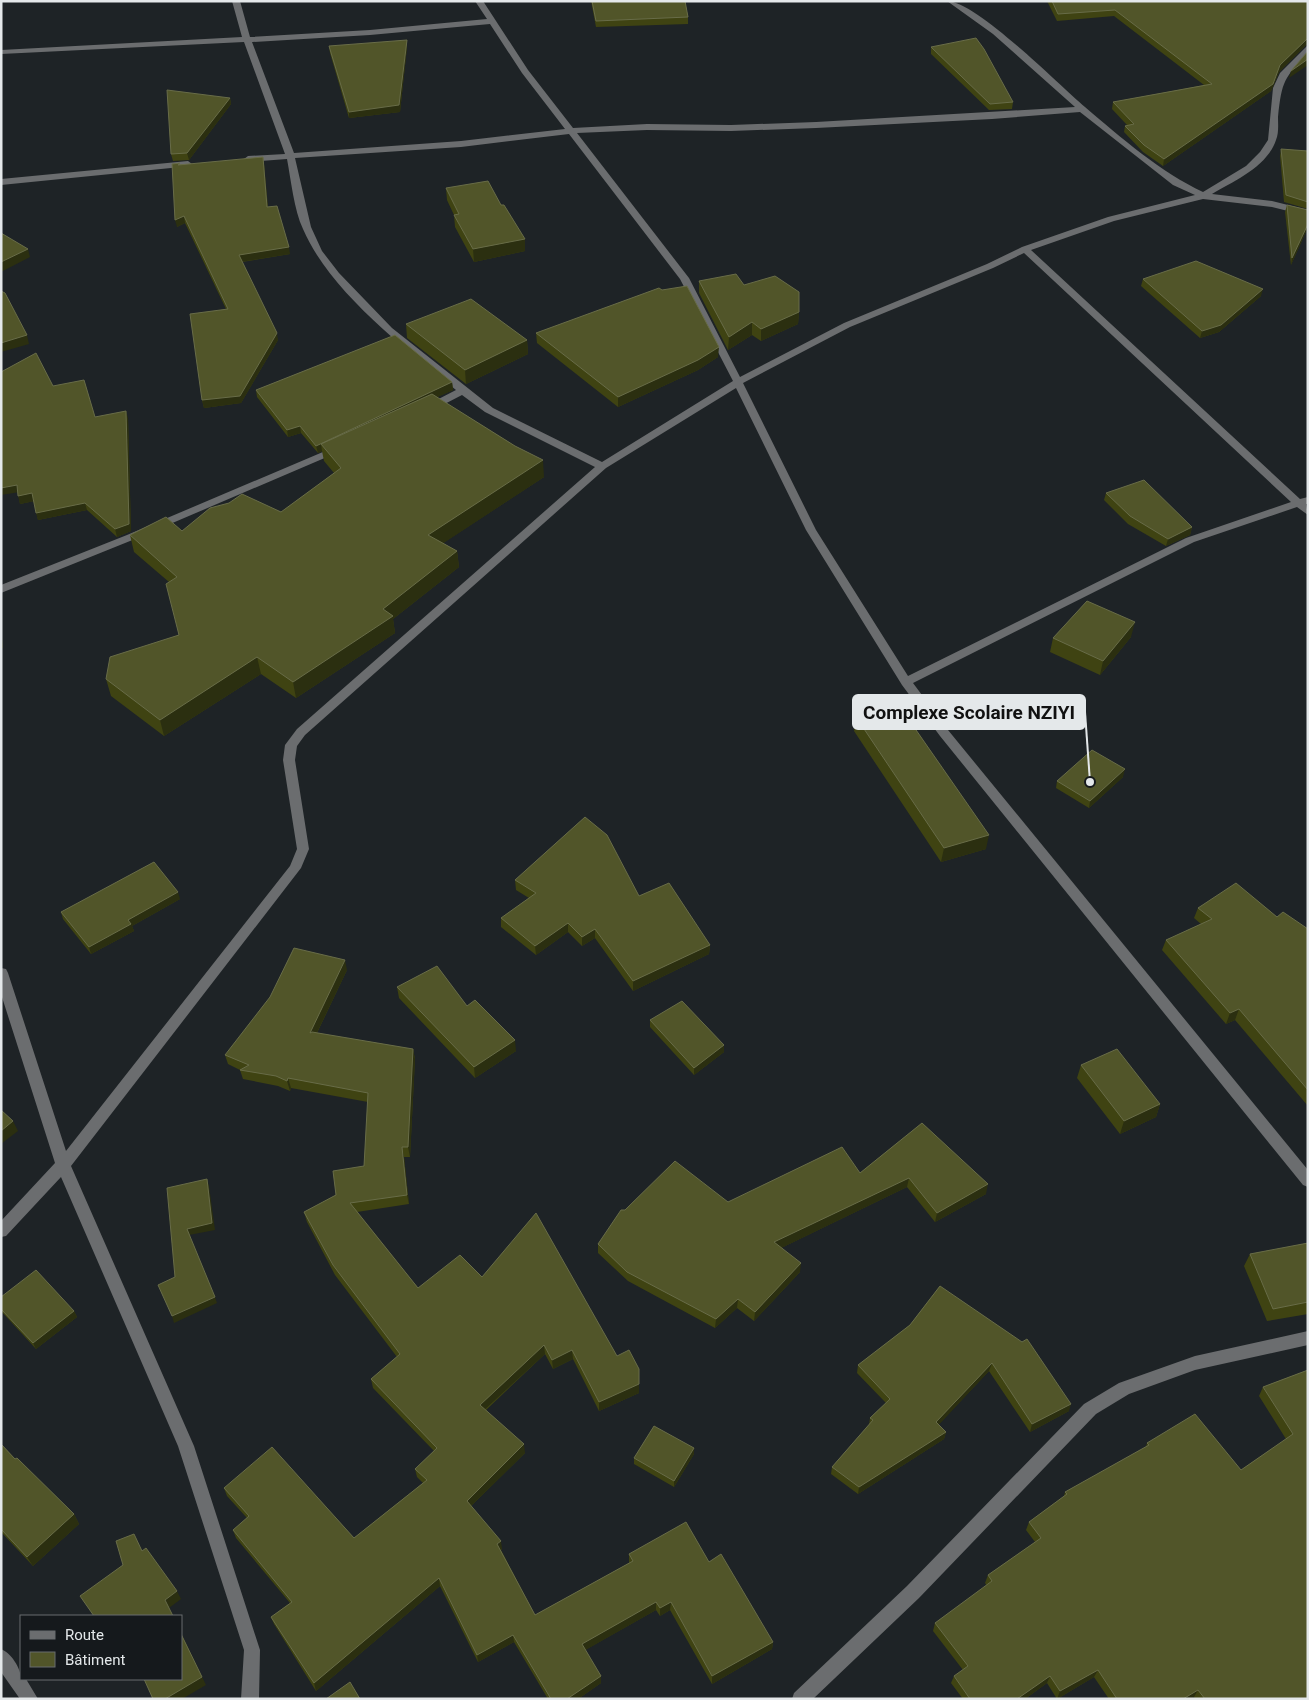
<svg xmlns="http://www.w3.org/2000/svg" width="1309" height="1700" viewBox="0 0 1309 1700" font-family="Roboto,sans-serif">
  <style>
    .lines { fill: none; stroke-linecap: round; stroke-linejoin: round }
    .minor { fill: #6b6d6f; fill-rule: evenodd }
    .wall { fill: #3f4312 }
    .shaded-wall { fill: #2b2f10 }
    .building { fill: #515529; stroke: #686c48 }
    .leader { fill: none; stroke: #e4e8ea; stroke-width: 2 }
    .callout-dot { fill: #e4e8ea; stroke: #15191c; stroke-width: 2 }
    .callout { fill: #e4e8ea; stroke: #e4e8ea; stroke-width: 2 }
    .callout-label { font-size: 19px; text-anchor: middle; font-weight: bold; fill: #111 }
  </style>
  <rect width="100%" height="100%" fill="#1e2326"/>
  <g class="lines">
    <path class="minor" d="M 232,1 L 240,1 L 250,37 L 370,30 L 487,19 L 475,1 L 483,1 L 528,70 L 573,128 L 647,124 L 731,125 L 816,122 L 1075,107 L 993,34 L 947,1 C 976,1 1059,85 1085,107 C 1120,137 1162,173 1203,192 L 1246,166 L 1260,152 L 1268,140 L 1273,88 L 1280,73 L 1308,45 L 1308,52 C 1284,79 1282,80 1278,117 C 1278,124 1279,133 1276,140 C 1267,167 1234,181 1212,194 L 1272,201 L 1308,210 L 1308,216 L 1272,207 L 1203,199 L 1114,221 L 1031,250 L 1300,499 L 1308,497 L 1308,504 L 1306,504 L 1308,515 L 1297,507 L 1194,542 L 913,683 L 948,730 L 1308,1170 L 1308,1187 L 1303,1185 L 940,736 L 902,685 L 806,530 L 736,388 L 606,468 L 305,735 L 297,746 L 295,760 L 309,849 L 301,868 L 71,1166 L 194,1446 L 260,1650 L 259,1699 L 241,1699 L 244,1650 L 178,1446 L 61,1177 L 6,1236 L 1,1237 L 1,1221 L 55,1163 L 1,994 L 1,968 L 6,969 L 8,973 L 66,1151 L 290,866 L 297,849 L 283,760 L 285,745 L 297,729 L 595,467 L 485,412 L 462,395 L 433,410 L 425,410 L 425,406 L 456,390 C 405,348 330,292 303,229 C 294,210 291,180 287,159 L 248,162 L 244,159 L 248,156 L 285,154 L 244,42 L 1,54 L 1,50 L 242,37 ZM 490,24 L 522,73 L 565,129 L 461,141 L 294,153 L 252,42 L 370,35 ZM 1080,112 L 1173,185 L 1195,195 L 1108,217 L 1022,247 L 987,264 L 844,323 L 740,377 L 689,278 L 577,133 L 647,130 L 731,131 L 816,128 L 992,119 ZM 569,134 L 680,279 L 733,381 L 602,462 L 493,408 L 392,328 L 339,273 L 322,251 L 311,227 L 295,158 L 461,147 ZM 1024,253 L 1291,502 L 1186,538 L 908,676 L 816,530 L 743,383 L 850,327 L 993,268 Z
      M 188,161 L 192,164 L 191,166 L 1,185 L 1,179 Z
      M 337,446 L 341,447 L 342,449 L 341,451 L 135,539 L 1,593 L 1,585 L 127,535 Z
      M 1308,1331 L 1308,1345 L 1195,1370 L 1129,1394 L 1096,1414 L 919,1598 L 813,1699 L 792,1699 L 794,1693 L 907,1586 L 1084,1404 L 1119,1383 L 1195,1356 Z
      M 1,1649 C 11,1653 21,1668 21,1679 L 26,1679 L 38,1699 L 20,1699 L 1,1672 Z"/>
  </g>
  <path class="wall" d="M 591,1 L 685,1 L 688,17 L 688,24 L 596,27 Z
    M 1047,1 L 1308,1 L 1308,44 L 1307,44 L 1279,72 L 1271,91 L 1163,166 L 1143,152 L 1124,132 L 1125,126 L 1127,125 L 1112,109 L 1113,102 L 1204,85 L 1114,16 L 1057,21 Z
    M 329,46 L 407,47 L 400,112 L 349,118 L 330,53 Z
    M 931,47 L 1013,102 L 1012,109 L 989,110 L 931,54 Z
    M 230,98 L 231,104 L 189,160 L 173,161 L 171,154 Z
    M 1281,149 L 1308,151 L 1308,209 L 1284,202 L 1280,156 Z
    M 264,164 L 268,207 L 290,254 L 242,262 L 278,340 L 241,403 L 204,408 L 202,400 L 226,309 L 185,223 L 177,227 L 180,165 Z
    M 446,188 L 525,251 L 474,262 L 455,227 L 454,215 L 447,200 Z
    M 1287,205 L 1308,210 L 1308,227 L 1291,265 L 1285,212 Z
    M 1143,279 L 1261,296 L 1219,332 L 1200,338 L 1141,286 Z
    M 699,281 L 744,285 L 799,312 L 798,324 L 761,341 L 752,335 L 728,350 L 699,293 Z
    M 662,290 L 718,357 L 698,370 L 618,407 L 537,343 L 536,333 Z
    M 406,324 L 527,340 L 528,354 L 466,384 L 407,338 Z
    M 452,382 L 453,390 L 437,397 L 544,477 L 443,543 L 457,551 L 459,567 L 393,619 L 395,633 L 296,698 L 261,674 L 164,736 L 111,696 L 106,679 L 179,635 L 169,582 L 134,552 L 130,535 L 182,531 L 281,512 L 334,473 L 324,461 L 322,451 L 318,453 L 301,433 L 288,437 L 257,397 L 256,390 Z
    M 53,386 L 95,417 L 128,418 L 131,531 L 117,537 L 87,510 L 38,520 L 34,501 L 20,504 L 18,493 Z
    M 1106,493 L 1192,527 L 1190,535 L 1166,546 L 1128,524 L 1104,500 Z
    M 1131,637 L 1100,675 L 1050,652 L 1053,638 Z
    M 856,717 L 986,849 L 941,862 L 854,731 Z
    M 1123,777 L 1089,808 L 1056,788 L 1057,781 Z
    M 515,880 L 639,896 L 710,945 L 709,954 L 633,991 L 595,938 L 582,946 L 568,932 L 536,955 L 501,927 L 501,918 L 529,898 L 516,890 Z
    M 180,899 L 132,926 L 134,931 L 91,954 L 63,919 L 61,912 Z
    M 1198,908 L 1277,917 L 1308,929 L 1308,1106 L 1235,1020 L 1226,1024 L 1162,950 L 1166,940 L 1201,924 L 1194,918 Z
    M 347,970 L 317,1033 L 413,1049 L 415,1059 L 410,1157 L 404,1157 L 409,1204 L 357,1212 L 418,1288 L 482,1277 L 617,1356 L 639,1393 L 599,1411 L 573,1359 L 553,1369 L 545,1354 L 486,1410 L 525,1453 L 471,1506 L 502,1549 L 501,1550 L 535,1615 L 629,1563 L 629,1554 L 709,1562 L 773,1642 L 772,1649 L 712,1684 L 670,1610 L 660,1616 L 656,1610 L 585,1650 L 601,1676 L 601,1683 L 578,1699 L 548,1699 L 514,1642 L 478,1662 L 440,1586 L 316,1691 L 274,1624 L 271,1617 L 290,1603 L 236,1538 L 233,1530 L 247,1518 L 227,1496 L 224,1488 L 354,1538 L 423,1483 L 417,1477 L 415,1469 L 434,1451 L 373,1388 L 371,1379 L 397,1357 L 335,1275 L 307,1222 L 304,1212 L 336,1195 L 364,1166 L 368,1102 L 291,1088 L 290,1091 L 278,1086 L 243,1079 L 240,1070 L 228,1064 L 225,1055 Z
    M 397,987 L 467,1006 L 516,1051 L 475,1078 L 399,998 Z
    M 650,1020 L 724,1052 L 694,1075 L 650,1027 Z
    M 1081,1065 L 1160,1104 L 1156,1117 L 1120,1134 L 1077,1078 Z
    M 922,1123 L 986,1194 L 935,1222 L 907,1187 L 781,1248 L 800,1272 L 754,1321 L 737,1308 L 715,1328 L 628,1281 L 598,1253 L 598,1244 L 728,1202 L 860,1173 Z
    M 1308,1243 L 1308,1314 L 1267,1321 L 1244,1266 L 1250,1254 Z
    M 940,1286 L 1069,1411 L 1030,1432 L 989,1371 L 938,1425 L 946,1432 L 944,1439 L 858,1494 L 831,1474 L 832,1467 L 869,1425 L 870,1418 L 886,1403 L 857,1373 L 858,1365 L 910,1325 Z
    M 1,1297 L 74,1311 L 77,1317 L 36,1349 L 1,1311 Z
    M 1308,1370 L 1308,1699 L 1195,1699 L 1194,1697 L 1190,1699 L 1109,1699 L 1094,1677 L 1057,1699 L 1047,1683 L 1025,1699 L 963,1699 L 951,1683 L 954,1676 L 963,1670 L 933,1631 L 935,1623 L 987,1586 L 985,1583 L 988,1575 L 1035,1542 L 1026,1530 L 1029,1522 L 1064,1496 L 1065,1492 L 1146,1447 L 1147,1443 L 1241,1470 L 1286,1439 L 1259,1396 L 1263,1387 Z
    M 1,1444 L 15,1459 L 74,1514 L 79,1524 L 33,1566 L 1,1532 Z
    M 694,1448 L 694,1454 L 674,1487 L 634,1464 L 634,1458 Z"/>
  <path class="shaded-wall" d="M 1308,38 L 1307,44 L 1279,72 L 1271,91 L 1163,166 L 1164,159 L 1280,65 Z
    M 407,40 L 407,47 L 400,112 L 349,118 L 349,112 Z
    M 1308,59 L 1308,65 L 1289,78 L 1291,71 Z
    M 230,98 L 231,104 L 189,160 L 187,153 Z
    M 263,157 L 264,164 L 268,214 L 267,207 Z
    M 184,216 L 185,223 L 177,227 L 175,220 Z
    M 1308,224 L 1308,227 L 1291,265 L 1292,258 Z
    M 525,239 L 525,251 L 474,262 L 473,249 Z
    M 289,247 L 290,254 L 240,262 L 239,255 Z
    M 28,249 L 30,257 L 1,272 L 1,262 Z
    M 1263,289 L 1261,296 L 1219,332 L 1200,338 L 1202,331 Z
    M 799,312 L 798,324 L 761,341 L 761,329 Z
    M 752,322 L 752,335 L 728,350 L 729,337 Z
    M 277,333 L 278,340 L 241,403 L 204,408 L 202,400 Z
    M 27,335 L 29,344 L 1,352 L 1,343 Z
    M 527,340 L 528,354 L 466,384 L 465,370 Z
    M 719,347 L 718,357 L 698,370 L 618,407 L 618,397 Z
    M 452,382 L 453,390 L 325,449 L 321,444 L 322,451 L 318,453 L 316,446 Z
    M 126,411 L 128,418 L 131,531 L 117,537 L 115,529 Z
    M 300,426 L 301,433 L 288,437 L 287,430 Z
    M 543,460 L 544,477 L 430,552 L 428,535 Z
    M 17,485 L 20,492 L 1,495 L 1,488 Z
    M 32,493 L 35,501 L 20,504 L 18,496 Z
    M 85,503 L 87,510 L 38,520 L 36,513 Z
    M 1192,527 L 1190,535 L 1166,546 L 1168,539 Z
    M 457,551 L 459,567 L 393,619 L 395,633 L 296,698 L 293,682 L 383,609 Z
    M 1135,622 L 1131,637 L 1100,675 L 1103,661 Z
    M 1,628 L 3,648 L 1,648 Z
    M 257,657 L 261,674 L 164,736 L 160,720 Z
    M 1125,769 L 1123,777 L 1089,808 L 1090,801 Z
    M 989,835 L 986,849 L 941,862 L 944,848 Z
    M 178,892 L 180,899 L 132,926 L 134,931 L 91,954 L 89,947 L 128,920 Z
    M 568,923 L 568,932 L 536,955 L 535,946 Z
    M 595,929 L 595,938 L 582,946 L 582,937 Z
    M 710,945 L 709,954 L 633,991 L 633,981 Z
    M 345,960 L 347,970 L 312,1043 L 310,1033 Z
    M 1239,1009 L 1235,1020 L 1226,1024 L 1230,1013 Z
    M 515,1040 L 516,1051 L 475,1078 L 474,1067 Z
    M 724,1045 L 724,1052 L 694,1075 L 694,1068 Z
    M 413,1049 L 415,1059 L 410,1157 L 408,1147 Z
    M 288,1078 L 291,1088 L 290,1091 L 287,1081 Z
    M 1160,1104 L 1156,1117 L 1120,1134 L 1124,1121 Z
    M 13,1121 L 18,1131 L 1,1144 L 1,1131 Z
    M 402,1147 L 404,1157 L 409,1204 L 407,1195 Z
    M 909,1178 L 907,1187 L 773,1252 L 774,1242 Z
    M 207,1179 L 209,1186 L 215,1230 L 189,1235 L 187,1229 Z
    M 988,1184 L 986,1194 L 935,1222 L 937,1213 Z
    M 801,1263 L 800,1272 L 754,1321 L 755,1312 Z
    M 215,1297 L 217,1303 L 174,1323 L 172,1316 Z
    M 738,1299 L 737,1308 L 715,1328 L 716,1319 Z
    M 74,1311 L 77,1317 L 36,1349 L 33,1343 Z
    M 544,1345 L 545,1354 L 481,1413 L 480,1405 Z
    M 572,1350 L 573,1359 L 553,1369 L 552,1360 Z
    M 992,1363 L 989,1371 L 934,1430 L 936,1422 Z
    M 639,1369 L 639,1393 L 599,1411 L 599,1402 Z
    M 1071,1404 L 1069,1411 L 1030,1432 L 1032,1424 Z
    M 946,1432 L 944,1439 L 858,1494 L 859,1487 Z
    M 524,1444 L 525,1453 L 468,1509 L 467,1501 Z
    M 694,1448 L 694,1454 L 674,1487 L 674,1481 Z
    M 74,1514 L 79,1524 L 33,1566 L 27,1557 Z
    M 501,1541 L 502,1549 L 499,1552 L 497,1544 Z
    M 439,1578 L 440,1586 L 316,1691 L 314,1683 Z
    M 177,1591 L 181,1599 L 169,1608 L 165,1600 Z
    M 656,1602 L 656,1610 L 582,1652 L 582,1644 Z
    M 671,1602 L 670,1610 L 660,1616 L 660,1608 Z
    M 181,1633 L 206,1685 L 182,1699 L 165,1699 Z
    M 513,1635 L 514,1642 L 478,1662 L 477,1655 Z
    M 773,1642 L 772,1649 L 712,1684 L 712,1676 Z
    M 1098,1670 L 1094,1677 L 1057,1699 L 1060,1691 Z
    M 601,1676 L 601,1683 L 578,1699 L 567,1699 Z
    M 1050,1676 L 1047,1683 L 1025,1699 L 1017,1699 Z
    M 1198,1690 L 1194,1697 L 1190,1699 L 1183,1699 Z"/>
  <path class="building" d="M 592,1 L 685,1 L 688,17 L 596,21 Z
    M 1052,1 L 1308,1 L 1308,38 L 1280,65 L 1273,84 L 1164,159 L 1144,145 L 1125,126 L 1134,124 L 1113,102 L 1212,84 L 1115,10 L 1058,14 Z
    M 976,38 L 984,49 L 1013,102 L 990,104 L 931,47 Z
    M 407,40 L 399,105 L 349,112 L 329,46 Z
    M 1308,51 L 1308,59 L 1291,71 Z
    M 167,90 L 230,98 L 187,153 L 171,154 Z
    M 1281,149 L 1308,151 L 1308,202 L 1286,195 Z
    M 263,157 L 267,207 L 277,206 L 289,247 L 239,255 L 277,333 L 240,396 L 202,400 L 190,314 L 228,309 L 184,216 L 175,220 L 172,164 L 180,163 L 178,165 Z
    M 488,181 L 501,205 L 504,205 L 525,239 L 473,249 L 454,215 L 459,214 L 446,188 Z
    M 1287,205 L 1308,210 L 1308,224 L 1292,258 Z
    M 1,233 L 28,249 L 1,262 Z
    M 1196,261 L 1263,289 L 1221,325 L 1202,331 L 1143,279 Z
    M 736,274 L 744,285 L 775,276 L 799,292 L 799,312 L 761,329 L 752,322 L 729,337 L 699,281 Z
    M 687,286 L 719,347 L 698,360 L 618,397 L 536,333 L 659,288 L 662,290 Z
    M 1,291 L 5,293 L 27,335 L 1,343 Z
    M 471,299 L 527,340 L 465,370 L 406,324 Z
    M 395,335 L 452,382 L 316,446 L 300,426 L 287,430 L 256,390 Z
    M 36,353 L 53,386 L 84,380 L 95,417 L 126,411 L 129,524 L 115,529 L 85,503 L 36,513 L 32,493 L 18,496 L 17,485 L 1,488 L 1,372 Z
    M 432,394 L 515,446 L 543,460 L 428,535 L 457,551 L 383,609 L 393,616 L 293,682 L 257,657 L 160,720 L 106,679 L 110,657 L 179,635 L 166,584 L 177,577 L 130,535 L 166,517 L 182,531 L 210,508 L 229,503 L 242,494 L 281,512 L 341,468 L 321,444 Z
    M 1144,480 L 1192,527 L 1168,539 L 1130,516 L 1106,493 Z
    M 1087,601 L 1135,622 L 1103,661 L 1053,638 Z
    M 898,704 L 989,835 L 944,848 L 856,717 Z
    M 1092,750 L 1125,769 L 1090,801 L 1057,781 Z
    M 585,817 L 607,835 L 639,896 L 669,883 L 710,945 L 633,981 L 595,929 L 582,937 L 568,923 L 535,946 L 501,918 L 536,893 L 515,880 Z
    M 154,862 L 178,892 L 128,920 L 131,924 L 89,947 L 61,912 Z
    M 1236,883 L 1277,917 L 1283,912 L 1308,929 L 1308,1090 L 1239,1009 L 1230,1013 L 1166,940 L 1212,919 L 1198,908 Z
    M 294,948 L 345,960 L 310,1033 L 312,1032 L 413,1049 L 408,1147 L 402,1147 L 407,1195 L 350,1203 L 418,1288 L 460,1255 L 482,1277 L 536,1213 L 617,1356 L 629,1350 L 639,1369 L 639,1384 L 599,1402 L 572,1350 L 552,1360 L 544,1345 L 480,1405 L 524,1444 L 467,1501 L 501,1541 L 497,1544 L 535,1615 L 633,1561 L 629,1554 L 686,1522 L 709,1562 L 721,1554 L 773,1642 L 712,1676 L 671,1602 L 660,1608 L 656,1602 L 582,1644 L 601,1676 L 567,1699 L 551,1699 L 513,1635 L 477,1655 L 439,1578 L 314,1683 L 271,1617 L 292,1602 L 233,1530 L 249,1516 L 224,1488 L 272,1447 L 354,1538 L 427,1480 L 415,1469 L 437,1448 L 371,1379 L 400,1354 L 333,1265 L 304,1212 L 336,1195 L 333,1171 L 364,1166 L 368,1093 L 288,1078 L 287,1081 L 276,1076 L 240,1070 L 249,1065 L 225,1055 L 270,997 Z
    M 437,966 L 467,1006 L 475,1000 L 515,1040 L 474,1067 L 397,987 Z
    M 682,1001 L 724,1045 L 694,1068 L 650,1020 Z
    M 1117,1049 L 1160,1104 L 1124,1121 L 1081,1065 Z
    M 1,1110 L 13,1121 L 1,1131 Z
    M 922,1123 L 988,1184 L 937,1213 L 909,1178 L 774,1242 L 801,1263 L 755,1312 L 738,1299 L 716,1319 L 627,1272 L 598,1244 L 621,1210 L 625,1210 L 675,1161 L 728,1202 L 842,1147 L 860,1173 Z
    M 207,1179 L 212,1223 L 187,1229 L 215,1297 L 172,1316 L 158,1285 L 175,1277 L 167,1188 Z
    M 1308,1243 L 1308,1302 L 1273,1309 L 1250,1254 Z
    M 36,1270 L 74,1311 L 33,1343 L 1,1309 L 1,1297 Z
    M 940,1286 L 1022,1342 L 1027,1339 L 1071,1404 L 1032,1424 L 992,1363 L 936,1422 L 946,1432 L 859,1487 L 832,1467 L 873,1420 L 870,1418 L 890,1399 L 858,1365 L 910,1325 Z
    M 1308,1370 L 1308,1699 L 1205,1699 L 1198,1690 L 1183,1699 L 1117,1699 L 1098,1670 L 1060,1691 L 1050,1676 L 1017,1699 L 970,1699 L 954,1676 L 968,1666 L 935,1623 L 992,1581 L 988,1575 L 1041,1538 L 1029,1522 L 1067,1494 L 1065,1492 L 1149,1445 L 1147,1443 L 1195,1414 L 1241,1470 L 1293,1434 L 1263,1387 Z
    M 654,1426 L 694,1448 L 674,1481 L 634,1458 Z
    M 1,1444 L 15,1459 L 17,1458 L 74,1514 L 27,1557 L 1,1529 Z
    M 134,1534 L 142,1551 L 146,1548 L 177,1591 L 165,1600 L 173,1616 L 94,1616 L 80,1596 L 123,1565 L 116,1541 Z
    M 181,1634 L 202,1677 L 165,1699 L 153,1699 L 144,1679 L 181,1679 Z
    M 350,1682 L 360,1699 L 326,1699 Z"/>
  <path class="leader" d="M1090 782L1085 712"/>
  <circle class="callout-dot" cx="1090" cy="782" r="5"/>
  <rect class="callout" x="853" y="695" width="232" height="34" rx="5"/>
  <g class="callout-label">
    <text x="969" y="719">Complexe Scolaire NZIYI</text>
  </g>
  <rect width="1309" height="1700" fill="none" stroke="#e4e8ea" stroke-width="5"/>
  <rect x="20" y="1615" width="162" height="65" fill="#15191c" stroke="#686c6e"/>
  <rect x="30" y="1631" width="25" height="8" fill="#6b6d6f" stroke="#686c6e"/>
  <text x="65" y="1640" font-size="15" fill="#e4e8ea">Route</text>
  <rect x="30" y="1652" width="25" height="15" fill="#515529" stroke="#686c6e"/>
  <text x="65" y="1665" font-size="15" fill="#e4e8ea">Bâtiment</text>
</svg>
